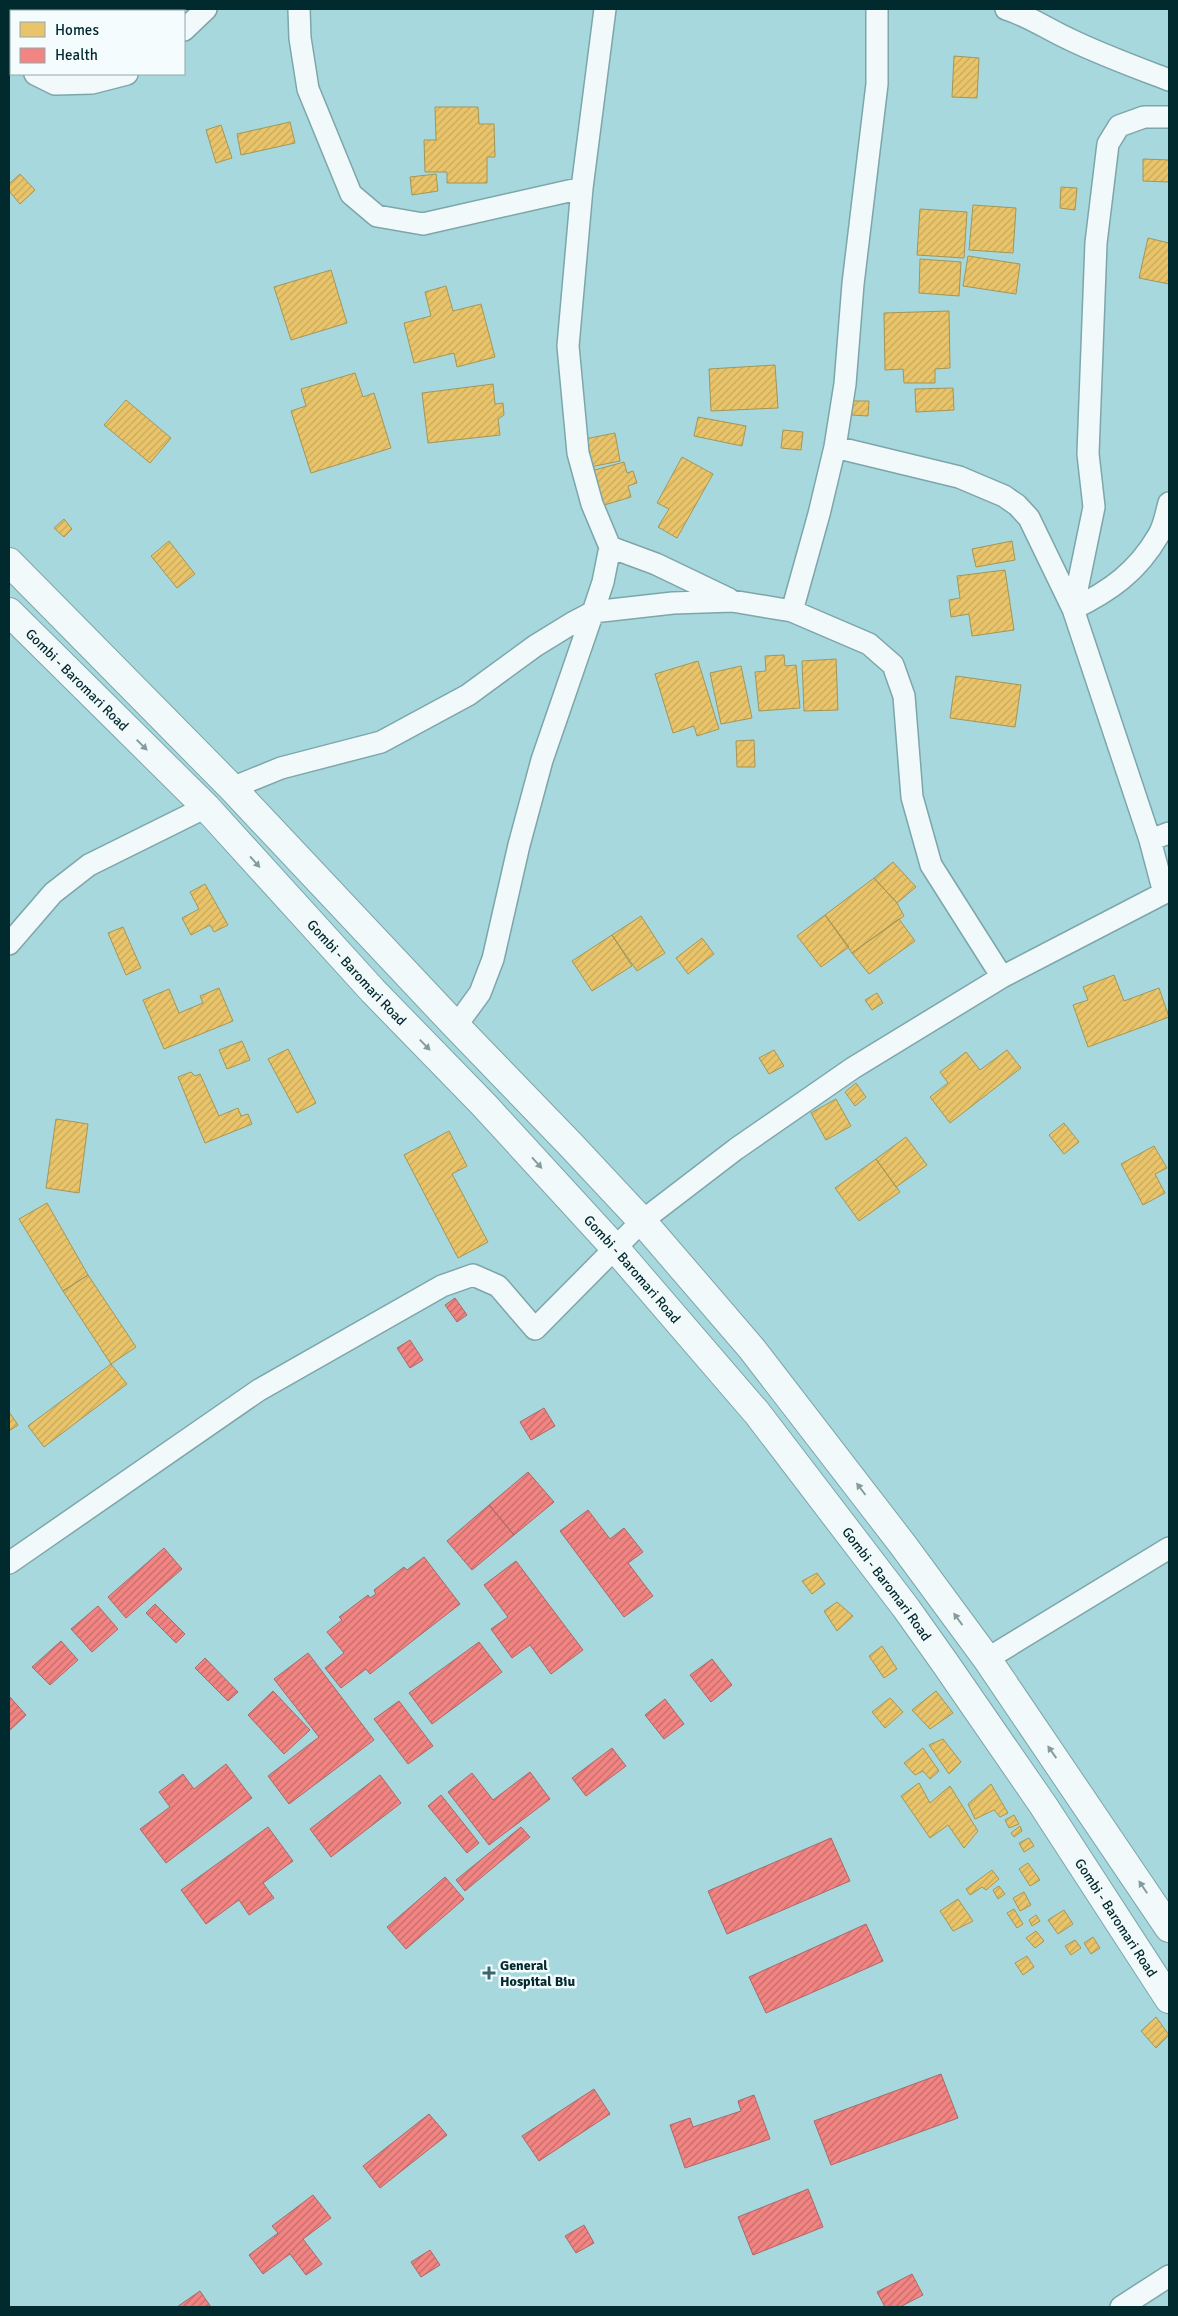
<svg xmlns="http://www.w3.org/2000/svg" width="1178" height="2316" viewBox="0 0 1178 2316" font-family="Signika,sans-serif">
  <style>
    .homes { fill: url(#homes-hatch); stroke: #a39658 }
    .health { fill: url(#health-hatch); stroke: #a96969 }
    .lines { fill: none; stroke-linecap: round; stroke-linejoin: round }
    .street-casing { stroke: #7da6aa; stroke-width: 24 }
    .primary-casing { stroke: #7da6aa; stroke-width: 30 }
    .street { stroke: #f2f9fa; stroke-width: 21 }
    .primary { stroke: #f2f9fa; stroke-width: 28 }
    .oneway { fill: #859c9e }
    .poi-dot { fill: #3a676c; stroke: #f4fcfd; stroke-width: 2 }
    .labels { text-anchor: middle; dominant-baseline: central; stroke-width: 5; stroke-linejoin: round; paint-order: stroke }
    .street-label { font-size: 14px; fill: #002a2e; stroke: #f4fcfd }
    .poi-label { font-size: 14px; font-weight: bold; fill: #002a2e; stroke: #f4fcfd; text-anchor: start }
  </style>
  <defs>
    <pattern id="homes-hatch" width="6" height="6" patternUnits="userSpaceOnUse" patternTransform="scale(1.25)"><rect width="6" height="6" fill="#e9c46a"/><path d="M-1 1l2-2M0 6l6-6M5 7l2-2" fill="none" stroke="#c6a95c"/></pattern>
    <pattern id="health-hatch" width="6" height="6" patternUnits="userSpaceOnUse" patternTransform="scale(1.25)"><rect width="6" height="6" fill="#f28482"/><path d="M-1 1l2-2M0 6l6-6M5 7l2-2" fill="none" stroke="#c26c6b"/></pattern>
  </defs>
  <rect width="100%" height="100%" fill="#a6d8de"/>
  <path class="homes" d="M 954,56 L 979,58 L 977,98 L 952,97 Z
    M 435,107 L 478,107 L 479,124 L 494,124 L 495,157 L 487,157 L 487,183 L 447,183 L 447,172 L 425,172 L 424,140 L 436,140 Z
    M 290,122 L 295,143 L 241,155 L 237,134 Z
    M 221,125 L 232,158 L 216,163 L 206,130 Z
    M 1143,159 L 1169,160 L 1169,182 L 1143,181 Z
    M 20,174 L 35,190 L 20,204 L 9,191 L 9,184 Z
    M 436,174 L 438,191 L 412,195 L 410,177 Z
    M 1061,187 L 1077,188 L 1075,210 L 1060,208 Z
    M 973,205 L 1016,208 L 1013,253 L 969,250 Z
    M 920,209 L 967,212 L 964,258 L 917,255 Z
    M 1148,238 L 1169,243 L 1169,284 L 1139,278 Z
    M 968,256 L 1020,264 L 1016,294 L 963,286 Z
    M 920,259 L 961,262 L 959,296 L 919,293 Z
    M 331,270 L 347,323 L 291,340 L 274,287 Z
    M 446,286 L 453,311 L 481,304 L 495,357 L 457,367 L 454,353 L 414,363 L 404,323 L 431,316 L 425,292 Z
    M 949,311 L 950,368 L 935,369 L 935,383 L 904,383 L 903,369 L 885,370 L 884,313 Z
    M 775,365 L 778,408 L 711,411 L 709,369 Z
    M 355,373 L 363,397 L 374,393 L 391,448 L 311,473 L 291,411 L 306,406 L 301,389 Z
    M 493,384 L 495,404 L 503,403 L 504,415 L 498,419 L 500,435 L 428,443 L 422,393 Z
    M 953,388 L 954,410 L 916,412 L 915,389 Z
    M 126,400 L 171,438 L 150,463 L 104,425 Z
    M 851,401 L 869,401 L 868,416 L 851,415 Z
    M 698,417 L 746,426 L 742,446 L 694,436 Z
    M 783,430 L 803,432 L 801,450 L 781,448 Z
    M 615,433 L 620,461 L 590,467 L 585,439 Z
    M 682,457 L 713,474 L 677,538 L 658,527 L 669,509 L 657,503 Z
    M 624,462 L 627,473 L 633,471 L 637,483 L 628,486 L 631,497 L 601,506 L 591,471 Z
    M 64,519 L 72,529 L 64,537 L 54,528 Z
    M 169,541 L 195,574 L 177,588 L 151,556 Z
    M 1012,541 L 1015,560 L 976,567 L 972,549 Z
    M 1005,570 L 1014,630 L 972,636 L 969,614 L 951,617 L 949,600 L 960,598 L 957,576 Z
    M 784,655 L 785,666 L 796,665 L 800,708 L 759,711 L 755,672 L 766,671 L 765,656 Z
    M 836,659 L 838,710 L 804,711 L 802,661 Z
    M 698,661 L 719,729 L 697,736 L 694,726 L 673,733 L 655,674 Z
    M 741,666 L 752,718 L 721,724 L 710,673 Z
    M 956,676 L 1021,685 L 1015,727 L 950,718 Z
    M 754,740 L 755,767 L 737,767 L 736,741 Z
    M 893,862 L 916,887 L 897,903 L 874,878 Z
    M 874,878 L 897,903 L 904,916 L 852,953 L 825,915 Z
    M 205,884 L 228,925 L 214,932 L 210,925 L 191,935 L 182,918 L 199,909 L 190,892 Z
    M 825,915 L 849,947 L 821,967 L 797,936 Z
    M 641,916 L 665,953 L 637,971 L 612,935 Z
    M 899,919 L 915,941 L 869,974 L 852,953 Z
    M 123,927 L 141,968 L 126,975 L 108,933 Z
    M 612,935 L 632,966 L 592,991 L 572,961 Z
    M 702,938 L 714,954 L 688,974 L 676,958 Z
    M 1114,975 L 1124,1001 L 1159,988 L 1169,1017 L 1088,1047 L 1073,1005 L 1088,1000 L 1083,987 Z
    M 219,988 L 233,1021 L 164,1049 L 143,1000 L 169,989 L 179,1013 L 203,1003 L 200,996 Z
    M 877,993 L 883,1003 L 872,1010 L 865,1000 Z
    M 242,1041 L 250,1060 L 227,1069 L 219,1050 Z
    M 288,1049 L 316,1103 L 297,1113 L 268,1059 Z
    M 774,1050 L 784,1066 L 769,1074 L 759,1058 Z
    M 1007,1050 L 1021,1068 L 950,1123 L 930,1097 L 948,1083 L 940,1072 L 966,1052 L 980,1070 Z
    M 191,1072 L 195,1076 L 200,1074 L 219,1116 L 238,1108 L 241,1116 L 248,1114 L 252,1124 L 205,1143 L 178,1077 Z
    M 856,1083 L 866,1097 L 855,1106 L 845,1092 Z
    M 836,1099 L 851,1126 L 826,1140 L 811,1113 Z
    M 56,1119 L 88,1124 L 79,1193 L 46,1188 Z
    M 1064,1123 L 1079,1142 L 1064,1154 L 1049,1135 Z
    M 449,1131 L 467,1166 L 452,1174 L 488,1242 L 458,1258 L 404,1155 Z
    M 906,1137 L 927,1165 L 896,1187 L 876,1159 Z
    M 1154,1146 L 1167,1168 L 1155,1174 L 1165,1193 L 1143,1205 L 1121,1164 Z
    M 876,1159 L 900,1192 L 859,1221 L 835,1188 Z
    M 47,1203 L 88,1275 L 63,1291 L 19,1219 Z
    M 88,1275 L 136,1347 L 111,1364 L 63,1291 Z
    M 111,1364 L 127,1384 L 44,1447 L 28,1426 Z
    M 9,1412 L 18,1425 L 9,1431 Z
    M 817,1573 L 825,1584 L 812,1594 L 802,1581 Z
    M 837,1602 L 853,1616 L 837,1631 L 824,1611 Z
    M 882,1646 L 897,1669 L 884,1678 L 869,1656 Z
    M 936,1691 L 953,1713 L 930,1729 L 912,1710 Z
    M 890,1698 L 903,1712 L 885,1728 L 872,1712 Z
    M 943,1739 L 961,1762 L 949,1774 L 929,1745 Z
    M 923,1748 L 939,1771 L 930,1779 L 923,1771 L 915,1775 L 904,1763 Z
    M 919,1783 L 930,1803 L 950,1786 L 978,1831 L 964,1848 L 948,1825 L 930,1838 L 901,1796 Z
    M 991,1784 L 1008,1813 L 1000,1817 L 994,1810 L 975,1819 L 968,1804 Z
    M 1014,1815 L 1019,1824 L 1009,1828 L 1005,1820 Z
    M 1020,1826 L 1022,1831 L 1014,1837 L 1011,1833 Z
    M 1029,1838 L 1034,1846 L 1024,1852 L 1019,1843 Z
    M 1028,1863 L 1040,1880 L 1030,1886 L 1019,1869 Z
    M 992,1870 L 999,1879 L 986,1890 L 982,1887 L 970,1895 L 966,1889 Z
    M 999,1886 L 1005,1894 L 998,1899 L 993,1890 Z
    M 1024,1892 L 1031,1905 L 1020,1911 L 1013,1898 Z
    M 958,1899 L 973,1921 L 953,1931 L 940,1911 Z
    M 1014,1909 L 1023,1924 L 1017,1928 L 1007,1913 Z
    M 1064,1910 L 1073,1924 L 1058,1934 L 1048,1920 Z
    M 1036,1915 L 1040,1921 L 1032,1926 L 1029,1920 Z
    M 1036,1931 L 1044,1941 L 1035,1948 L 1026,1938 Z
    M 1093,1937 L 1100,1948 L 1091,1954 L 1084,1943 Z
    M 1075,1940 L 1081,1948 L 1071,1955 L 1065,1946 Z
    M 1027,1956 L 1034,1967 L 1023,1975 L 1015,1963 Z
    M 1156,2017 L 1169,2035 L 1156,2048 L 1141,2031 Z"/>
  <path class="health" d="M 455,1298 L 467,1315 L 457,1322 L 445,1305 Z
    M 410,1340 L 423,1360 L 410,1368 L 397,1348 Z
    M 544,1408 L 555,1426 L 531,1440 L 520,1422 Z
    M 528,1472 L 554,1502 L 514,1535 L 489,1505 Z
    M 489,1505 L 514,1535 L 472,1570 L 447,1541 Z
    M 588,1510 L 610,1539 L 624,1528 L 643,1552 L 628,1563 L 653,1596 L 624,1617 L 560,1531 Z
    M 164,1548 L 182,1569 L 126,1618 L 108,1597 Z
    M 424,1557 L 460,1604 L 370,1674 L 366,1669 L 341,1688 L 325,1668 L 344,1653 L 327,1632 L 342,1620 L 339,1617 L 368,1595 L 370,1598 L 376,1594 L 374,1590 L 404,1567 L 407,1570 Z
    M 516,1561 L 583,1650 L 551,1674 L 530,1645 L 512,1658 L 491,1629 L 508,1617 L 484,1585 Z
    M 155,1604 L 185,1634 L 176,1643 L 146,1613 Z
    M 98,1606 L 118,1629 L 92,1652 L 71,1629 Z
    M 61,1641 L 78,1660 L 50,1685 L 32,1667 Z
    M 479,1642 L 502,1672 L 432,1724 L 409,1693 Z
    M 308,1653 L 374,1740 L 289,1804 L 268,1776 L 319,1737 L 274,1679 Z
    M 205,1658 L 238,1692 L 228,1701 L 195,1668 Z
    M 712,1659 L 732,1685 L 711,1702 L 690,1675 Z
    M 273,1691 L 310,1730 L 284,1754 L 248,1715 Z
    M 9,1696 L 26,1715 L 9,1731 Z
    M 665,1699 L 684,1724 L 664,1739 L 645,1715 Z
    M 399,1701 L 433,1746 L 408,1764 L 374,1719 Z
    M 612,1748 L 626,1766 L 586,1796 L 572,1778 Z
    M 226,1764 L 252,1798 L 166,1863 L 140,1829 L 170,1807 L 159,1792 L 183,1774 L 194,1789 Z
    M 530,1772 L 550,1799 L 489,1845 L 448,1792 L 472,1773 L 493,1800 Z
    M 380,1775 L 401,1803 L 331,1857 L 310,1829 Z
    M 441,1795 L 479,1843 L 467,1853 L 428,1806 Z
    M 268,1827 L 293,1861 L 263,1883 L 274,1898 L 249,1915 L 239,1900 L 206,1924 L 181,1890 Z
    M 521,1827 L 530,1837 L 465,1891 L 456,1880 Z
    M 831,1838 L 850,1881 L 727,1934 L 708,1891 Z
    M 445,1877 L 464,1899 L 406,1949 L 387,1927 Z
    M 866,1924 L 883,1961 L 766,2013 L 749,1977 Z
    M 941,2074 L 958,2118 L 831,2165 L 814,2121 Z
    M 594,2089 L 610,2114 L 539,2161 L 522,2136 Z
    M 754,2095 L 770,2139 L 685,2168 L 670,2125 L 690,2118 L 693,2127 L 741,2111 L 738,2101 Z
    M 429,2114 L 447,2135 L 380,2188 L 363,2166 Z
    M 808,2189 L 823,2227 L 753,2255 L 738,2217 Z
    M 313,2195 L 331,2218 L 303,2239 L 322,2264 L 306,2275 L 290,2254 L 263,2274 L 249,2255 L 278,2233 L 272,2226 Z
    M 584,2225 L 594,2243 L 576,2253 L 565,2236 Z
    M 430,2250 L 440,2265 L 421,2277 L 411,2262 Z
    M 912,2274 L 923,2295 L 900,2307 L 885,2307 L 877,2292 Z
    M 200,2291 L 211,2307 L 177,2307 Z"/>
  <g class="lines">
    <defs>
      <path id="street" d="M 299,9 L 300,38 L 308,89 L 351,194 L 377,216 L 423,224 L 582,188
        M 1006,9 C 1029,16 1047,29 1069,39 C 1102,55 1135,67 1169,80
        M 184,30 L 206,9
        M 9,60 L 11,62
        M 35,74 L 55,84 L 92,83 L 127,74
        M 610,547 L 656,564 L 729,599
        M 1073,609 L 1094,507 L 1088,454 L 1096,243 L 1108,144 L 1119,126 L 1144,117 L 1169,117
        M 1073,609 C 1110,591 1137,572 1158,536 C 1164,527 1166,514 1169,503
        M 792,611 L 819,514 L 835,447 L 845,384 L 853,284 L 877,84 L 877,9
        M 232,788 L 281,768 L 381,742 L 468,695 L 535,646 L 574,622 L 593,612 L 603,582 L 610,547 L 592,504 L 578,453 L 568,346 L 582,188 L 605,9
        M 1150,840 L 1169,833
        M 9,944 L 53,893 L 89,865 L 206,807
        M 456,1026 L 480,993 L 493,959 L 519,845 L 542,760 L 593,612 L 673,603 L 732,601 L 792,611 L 869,644 L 893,665 L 904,696 L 912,797 L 931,865 L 1002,977
        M 9,1563 L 259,1390 L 442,1286 L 473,1275 L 498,1286 L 535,1329 L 642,1221 L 736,1149 L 853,1068 L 1002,977 L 1164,893 L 1150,840 L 1073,609 L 1029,518 L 1017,505 L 1004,496 L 959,477 L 835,447
        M 987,1659 L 1169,1548
        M 1121,2307 L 1169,2276"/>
      <g id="primary">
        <path d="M 9,562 L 232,788 L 456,1026 L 570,1144 L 642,1221 L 752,1349 L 903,1545 L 987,1659 L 1169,1928"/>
        <path id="s1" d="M 9,612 L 206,807 L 373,991 L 484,1105 L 615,1248 L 757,1413 L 906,1608 L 945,1663 L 1043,1805 L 1169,1999"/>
      </g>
    </defs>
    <use href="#street" class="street-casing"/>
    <use href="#primary" class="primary-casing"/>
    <use href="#street" class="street"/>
    <use href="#primary" class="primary"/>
  </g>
  <defs><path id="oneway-solid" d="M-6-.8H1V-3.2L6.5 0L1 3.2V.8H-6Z" transform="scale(1.25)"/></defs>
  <g class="oneway">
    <use href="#oneway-solid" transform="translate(142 745) rotate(45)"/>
    <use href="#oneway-solid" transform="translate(255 862) rotate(48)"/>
    <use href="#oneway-solid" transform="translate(425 1045) rotate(46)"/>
    <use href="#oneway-solid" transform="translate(537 1163) rotate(48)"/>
    <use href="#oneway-solid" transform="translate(861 1489) rotate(-127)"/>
    <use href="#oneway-solid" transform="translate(958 1619) rotate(-126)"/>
    <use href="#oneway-solid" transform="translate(1052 1752) rotate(-125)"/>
    <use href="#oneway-solid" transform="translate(1143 1887) rotate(-124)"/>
  </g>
  <path class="poi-dot" d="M486.5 1965.5h5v5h5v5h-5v5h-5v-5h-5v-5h5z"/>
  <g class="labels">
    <g class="street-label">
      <text stroke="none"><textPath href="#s1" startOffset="96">Gombi - Baromari Road</textPath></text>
      <text stroke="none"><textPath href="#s1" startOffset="501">Gombi - Baromari Road</textPath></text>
      <text stroke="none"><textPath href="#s1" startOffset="906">Gombi - Baromari Road</textPath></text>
      <text stroke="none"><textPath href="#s1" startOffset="1311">Gombi - Baromari Road</textPath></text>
      <text stroke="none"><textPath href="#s1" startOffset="1716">Gombi - Baromari Road</textPath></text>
    </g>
    <g class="poi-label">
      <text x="500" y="1965">General<tspan x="500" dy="16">Hospital Biu</tspan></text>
    </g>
  </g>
  <rect width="1178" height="2316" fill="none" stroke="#002a2e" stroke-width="20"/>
  <rect x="10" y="10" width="175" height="65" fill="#f4fcfd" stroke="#92a8aa"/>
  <rect x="20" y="22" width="25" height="15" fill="#e9c46a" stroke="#92a8aa"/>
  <text x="55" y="35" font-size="15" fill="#002a2e">Homes</text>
  <rect x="20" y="48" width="25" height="15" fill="#f28482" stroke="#92a8aa"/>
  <text x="55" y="60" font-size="15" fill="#002a2e">Health</text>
</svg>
